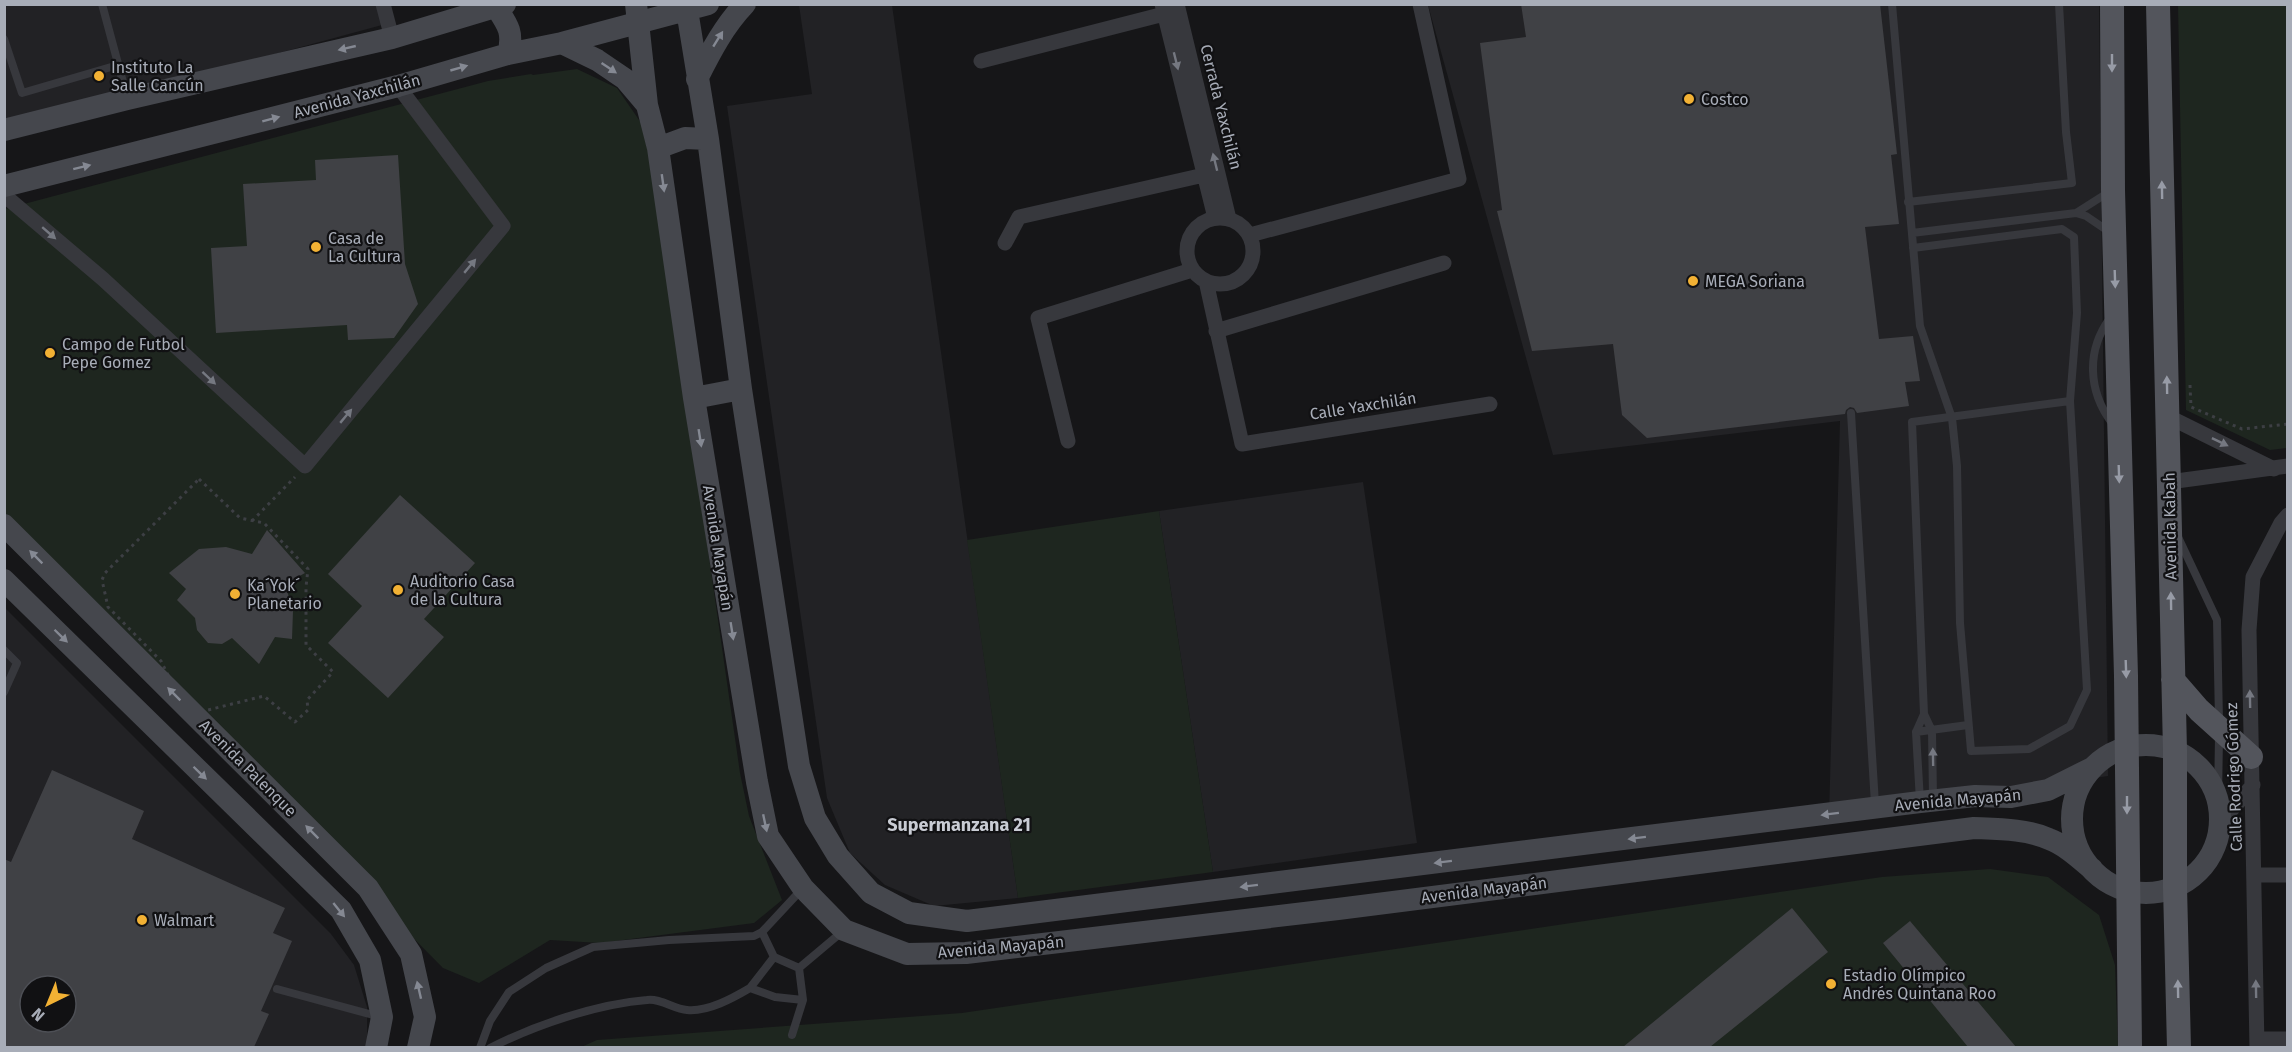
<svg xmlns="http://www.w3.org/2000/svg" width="2292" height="1052" viewBox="0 0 2292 1052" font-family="'Fira Sans',sans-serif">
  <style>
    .built { fill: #222225; fill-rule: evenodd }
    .green { fill: #1e261f }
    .building { fill: #404145; fill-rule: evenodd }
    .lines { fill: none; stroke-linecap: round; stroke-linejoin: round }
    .path { stroke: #3d3f44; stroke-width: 3; stroke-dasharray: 3 4.5; stroke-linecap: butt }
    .lane { stroke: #37383d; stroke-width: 8 }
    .street { stroke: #37383d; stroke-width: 15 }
    .secondary { stroke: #45474d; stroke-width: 22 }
    .primary { stroke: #53555c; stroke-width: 24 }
    .oneway { fill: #858993 }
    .oneway2 { fill: #757881 }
    .oneway3 { fill: #979ba6 }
    .poi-dot { fill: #f2b134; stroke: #111113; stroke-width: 2 }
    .labels { text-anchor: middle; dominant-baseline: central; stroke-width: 4.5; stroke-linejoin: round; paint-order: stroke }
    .poi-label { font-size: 16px; fill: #a8adb8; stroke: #111113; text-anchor: start }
    .street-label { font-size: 16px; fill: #a8adb8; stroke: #111113 }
    .neighbourhood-label { font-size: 18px; font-weight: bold; fill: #c9ccd4; stroke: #111113 }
  </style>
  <rect width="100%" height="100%" fill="#161618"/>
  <path class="built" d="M 5,5 L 376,5 L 382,25 L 5,127 Z
    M 799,5 L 892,5 L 1018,898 L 934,906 L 885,885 L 850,853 L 827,798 L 727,106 L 812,94 Z
    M 1428,5 L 2099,5 L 2108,776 L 1829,817 L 1840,421 L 1553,455 Z
    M 1363,482 L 1417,843 L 1213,872 L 1159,511 Z
    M 4,607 L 331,934 L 354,965 L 367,1007 L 367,1047 L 5,1047 ZM 30,986 L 66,986 L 66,1022 L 30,1022 Z"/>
  <path class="green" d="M 2178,5 L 2287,5 L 2287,448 L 2270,450 L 2186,410 Z
    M 577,69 L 617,88 L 648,133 L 740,773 L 749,816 L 782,900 L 754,923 L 600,943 L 550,940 L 479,983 L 443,968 L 5,526 L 5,209 L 488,81 L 531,74 L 533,75 Z
    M 1159,511 L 1213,872 L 1018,898 L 967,540 Z
    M 1990,869 L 2048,877 L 2099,915 L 2115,965 L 2118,1048 L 579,1048 L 597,1040 L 962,1013 L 1882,877 Z"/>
  <path class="building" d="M 1521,4 L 1880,4 L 1897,154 L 1891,155 L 1899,224 L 1865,227 L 1879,339 L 1913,336 L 1920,381 L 1905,382 L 1909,406 L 1857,413 L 1854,408 L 1850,407 L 1846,410 L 1845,414 L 1647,438 L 1622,415 L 1613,344 L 1532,351 L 1497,211 L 1502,210 L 1480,43 L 1526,37 Z
    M 398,155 L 405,264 L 418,304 L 394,338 L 348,340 L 347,325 L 216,333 L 211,248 L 247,246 L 243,184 L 316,180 L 315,160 Z
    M 400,495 L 475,563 L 424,619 L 444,637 L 388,698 L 328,643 L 362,606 L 328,574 Z
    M 267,530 L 305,573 L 285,584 L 293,611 L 292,639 L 275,637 L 259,664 L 232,638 L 222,644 L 208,643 L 197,630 L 195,618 L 177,600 L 186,589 L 169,573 L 199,549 L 226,547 L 252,554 Z
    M 52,770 L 144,811 L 132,839 L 285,908 L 273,933 L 292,941 L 261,1011 L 269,1014 L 254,1047 L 4,1047 L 4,859 L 11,862 ZM 30,986 L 66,986 L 66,1022 L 30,1022 Z
    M 1792,908 L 1828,952 L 1710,1047 L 1623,1047 Z
    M 1910,921 L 2016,1047 L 1968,1047 L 1883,943 Z"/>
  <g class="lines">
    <path class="path" d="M 2190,385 L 2191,407 L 2242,429 L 2288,424
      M 199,479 L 240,518 L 264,523 L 308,569 L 306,587 L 306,645 L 333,672 L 307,700 L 308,710 L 295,722 L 264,696 L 200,712 L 172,683 L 161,661 L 108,607 L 102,580 L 105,573 Z
      M 252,521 L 295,477"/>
    <path class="lane" d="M 102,4 L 127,97
      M 1892,4 L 1920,326 L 1952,418 L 1957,466 L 1960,623 L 1971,751 L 2029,749 L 2070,726 L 2087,690 L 2070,401 L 2077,313 L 2074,237 L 2062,229 L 1913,248
      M 4,39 L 22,93 L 118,65
      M 1908,202 L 2072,183 L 2066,132 L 2059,4
      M 2076,213 L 2086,216 L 2111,233
      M 1912,233 L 2076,213 L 2109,192
      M 2110,318 C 2086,351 2088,391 2112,423
      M 1851,413 L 1875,804
      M 2178,537 L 2217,620 L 2219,721
      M 4,650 L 17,663 L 4,692
      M 1916,732 L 1968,725
      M 1933,797 L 1932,731 L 1924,714 L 1912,422 L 2070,401
      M 2218,800 L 2219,736
      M 1920,801 L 1916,732 L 1924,714
      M 762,932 L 774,957 L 799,968
      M 774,957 L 750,988 L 775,997 L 803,1000
      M 277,989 L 377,1016
      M 792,1035 L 803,1000 L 799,968 L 843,931
      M 480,1048 L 490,1021 L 509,992 L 546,968 L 593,947 L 669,940 L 754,936 L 762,932 L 802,889
      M 490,1048 C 535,1025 597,1004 647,1000 C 660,998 674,1009 687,1010 C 708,1012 733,998 750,988"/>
    <path class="street" d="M 383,4 L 392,38
      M 1162,4 L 1215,218
      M 1177,4 L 1229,219
      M 981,61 L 1164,14
      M 4,195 L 103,279 L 305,466 L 503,226 L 398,86
      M1187 251a33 33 0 1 1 66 0a33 33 0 1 1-66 0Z
      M 1250,235 L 1459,179 L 1420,4
      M 1005,243 L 1019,217 L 1204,175
      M 1206,281 L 1242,444 L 1490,404
      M 1216,331 L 1444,263
      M 2167,416 L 2274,469
      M 1068,441 L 1038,318 L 1192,270
      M 2169,482 L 2288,466
      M 2220,823 L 2253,785
      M 2255,875 L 2288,875
      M 2257,1039 L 2288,1039
      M 2257,1048 L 2249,630 L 2253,577 L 2281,523 L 2288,515"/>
    <path class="secondary" d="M 636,4 L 647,105 L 658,148 L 694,398 L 757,782 L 768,836 L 803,888 L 844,930 L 907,954 L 966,953 L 1338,909 L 1974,828 C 1999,829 2027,829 2049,839 C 2065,845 2079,858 2092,869
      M 686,4 L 708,139 L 741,389 L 799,766 L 815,818 L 838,856 L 871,893 L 909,913 L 967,921 L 1920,802 L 1975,796 L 2011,797 L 2048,790 L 2092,768
      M 496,7 C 508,25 514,33 508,54
      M 562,43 L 597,60 L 625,79 L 647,105
      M 697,79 C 711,51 724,26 745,4
      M 4,130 L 127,99 L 392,38 L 505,4
      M 658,148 L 685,138 L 708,139
      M 4,186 L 398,86 L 508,54 L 562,43 L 708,4
      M 694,398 L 741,389
      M 4,525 L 368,888 L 411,954 L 425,1017 L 418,1048
      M 4,580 L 341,910 L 370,960 L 382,1017 L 376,1048
      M2072 819a74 74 0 1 1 148 0a74 74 0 1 1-148 0Z"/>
    <path class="primary" d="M 2112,4 L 2113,190 L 2126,676 L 2130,1048
      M 2158,4 L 2175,751 L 2175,887 L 2179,1048
      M 2173,680 L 2199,710 L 2251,757"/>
  </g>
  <defs><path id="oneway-solid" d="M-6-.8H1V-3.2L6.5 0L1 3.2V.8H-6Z" transform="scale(1.5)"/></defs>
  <g class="oneway">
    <use href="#oneway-solid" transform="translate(718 39) rotate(-58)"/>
    <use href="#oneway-solid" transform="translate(347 48) rotate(167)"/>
    <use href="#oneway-solid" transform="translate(459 68) rotate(-16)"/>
    <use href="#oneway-solid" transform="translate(609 68) rotate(34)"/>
    <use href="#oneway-solid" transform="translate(271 119) rotate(-15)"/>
    <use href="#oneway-solid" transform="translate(82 167) rotate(-14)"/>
    <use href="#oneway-solid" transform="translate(663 183) rotate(82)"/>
    <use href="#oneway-solid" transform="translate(700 438) rotate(81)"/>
    <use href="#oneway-solid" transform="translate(36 557) rotate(-135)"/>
    <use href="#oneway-solid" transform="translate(732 631) rotate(81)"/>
    <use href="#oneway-solid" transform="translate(61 636) rotate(44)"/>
    <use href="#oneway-solid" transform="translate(174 694) rotate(-135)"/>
    <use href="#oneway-solid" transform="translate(200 773) rotate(44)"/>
    <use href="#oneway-solid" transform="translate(1830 814) rotate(173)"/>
    <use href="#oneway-solid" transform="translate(765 823) rotate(78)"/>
    <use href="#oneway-solid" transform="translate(312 832) rotate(-135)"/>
    <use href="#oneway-solid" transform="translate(1637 838) rotate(173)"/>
    <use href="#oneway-solid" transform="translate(1443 862) rotate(173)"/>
    <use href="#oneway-solid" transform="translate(1249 886) rotate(173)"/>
    <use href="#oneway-solid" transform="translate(339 910) rotate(51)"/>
    <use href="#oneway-solid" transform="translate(419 990) rotate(-103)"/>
  </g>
  <g class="oneway2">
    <use href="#oneway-solid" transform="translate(1176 61) rotate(76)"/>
    <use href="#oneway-solid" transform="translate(1215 162) rotate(-104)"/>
    <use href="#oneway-solid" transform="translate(49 233) rotate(41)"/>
    <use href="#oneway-solid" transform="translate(470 266) rotate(-50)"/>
    <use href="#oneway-solid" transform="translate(209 378) rotate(43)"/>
    <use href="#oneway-solid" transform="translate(346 416) rotate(-50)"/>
    <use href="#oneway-solid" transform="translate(2220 442) rotate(26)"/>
    <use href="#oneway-solid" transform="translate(2250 699) rotate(-91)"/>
    <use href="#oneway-solid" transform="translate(1933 757) rotate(-91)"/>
    <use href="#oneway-solid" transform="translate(2256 989) rotate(-91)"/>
  </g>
  <g class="oneway3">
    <use href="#oneway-solid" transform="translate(2112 63) rotate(90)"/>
    <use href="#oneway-solid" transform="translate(2162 190) rotate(-91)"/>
    <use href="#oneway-solid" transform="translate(2115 279) rotate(88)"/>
    <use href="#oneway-solid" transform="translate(2167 385) rotate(-91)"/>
    <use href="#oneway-solid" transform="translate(2119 474) rotate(88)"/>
    <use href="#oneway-solid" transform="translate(2171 601) rotate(-91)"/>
    <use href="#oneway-solid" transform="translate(2126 669) rotate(88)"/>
    <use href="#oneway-solid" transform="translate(2127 805) rotate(90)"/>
    <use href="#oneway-solid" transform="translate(2178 989) rotate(-91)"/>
  </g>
  <g class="poi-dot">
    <circle cx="99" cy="76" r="6"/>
    <circle cx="1689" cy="99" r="6"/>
    <circle cx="316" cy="247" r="6"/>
    <circle cx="1693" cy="281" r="6"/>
    <circle cx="50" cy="353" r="6"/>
    <circle cx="398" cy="590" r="6"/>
    <circle cx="235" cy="594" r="6"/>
    <circle cx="142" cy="920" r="6"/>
    <circle cx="1831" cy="984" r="6"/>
  </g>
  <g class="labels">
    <g class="poi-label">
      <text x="111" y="67">Instituto La<tspan x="111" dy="18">Salle Cancún</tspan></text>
      <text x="1701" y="99">Costco</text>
      <text x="328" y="238">Casa de<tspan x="328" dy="18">La Cultura</tspan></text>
      <text x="1705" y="281">MEGA Soriana</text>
      <text x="62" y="344">Campo de Futbol<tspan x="62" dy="18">Pepe Gomez</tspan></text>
      <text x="410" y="581">Auditorio Casa<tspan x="410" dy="18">de la Cultura</tspan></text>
      <text x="247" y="585">Ka´Yok´<tspan x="247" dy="18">Planetario</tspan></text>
      <text x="154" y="920">Walmart</text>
      <text x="1843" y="975">Estadio Olímpico<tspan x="1843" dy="18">Andrés Quintana Roo</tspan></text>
    </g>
    <g class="street-label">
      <text transform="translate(357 96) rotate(-15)">Avenida Yaxchilán</text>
      <text transform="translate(1221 107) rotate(76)">Cerrada Yaxchilán</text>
      <text transform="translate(1363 406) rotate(-9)">Calle Yaxchilán</text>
      <text transform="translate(2170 526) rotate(-91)">Avenida Kabah</text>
      <text transform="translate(718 548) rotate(81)">Avenida Mayapán</text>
      <text transform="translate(248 768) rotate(45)">Avenida Palenque</text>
      <text transform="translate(2234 777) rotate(-92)">Calle Rodrigo Gómez</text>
      <text transform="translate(1958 800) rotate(-5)">Avenida Mayapán</text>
      <text transform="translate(1484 890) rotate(-7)">Avenida Mayapán</text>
      <text transform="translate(1001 947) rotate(-5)">Avenida Mayapán</text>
    </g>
    <g class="neighbourhood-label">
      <text x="959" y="825">Supermanzana 21</text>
    </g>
  </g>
  <rect width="2292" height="1052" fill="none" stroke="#a8adb8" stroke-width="12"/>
  <g transform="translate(48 1004) rotate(223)"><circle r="28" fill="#111113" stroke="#4d4f55" stroke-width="1.5"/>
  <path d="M0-4.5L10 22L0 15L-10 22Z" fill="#f2b134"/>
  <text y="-9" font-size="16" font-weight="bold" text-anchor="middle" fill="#a8adb8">N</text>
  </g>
</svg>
